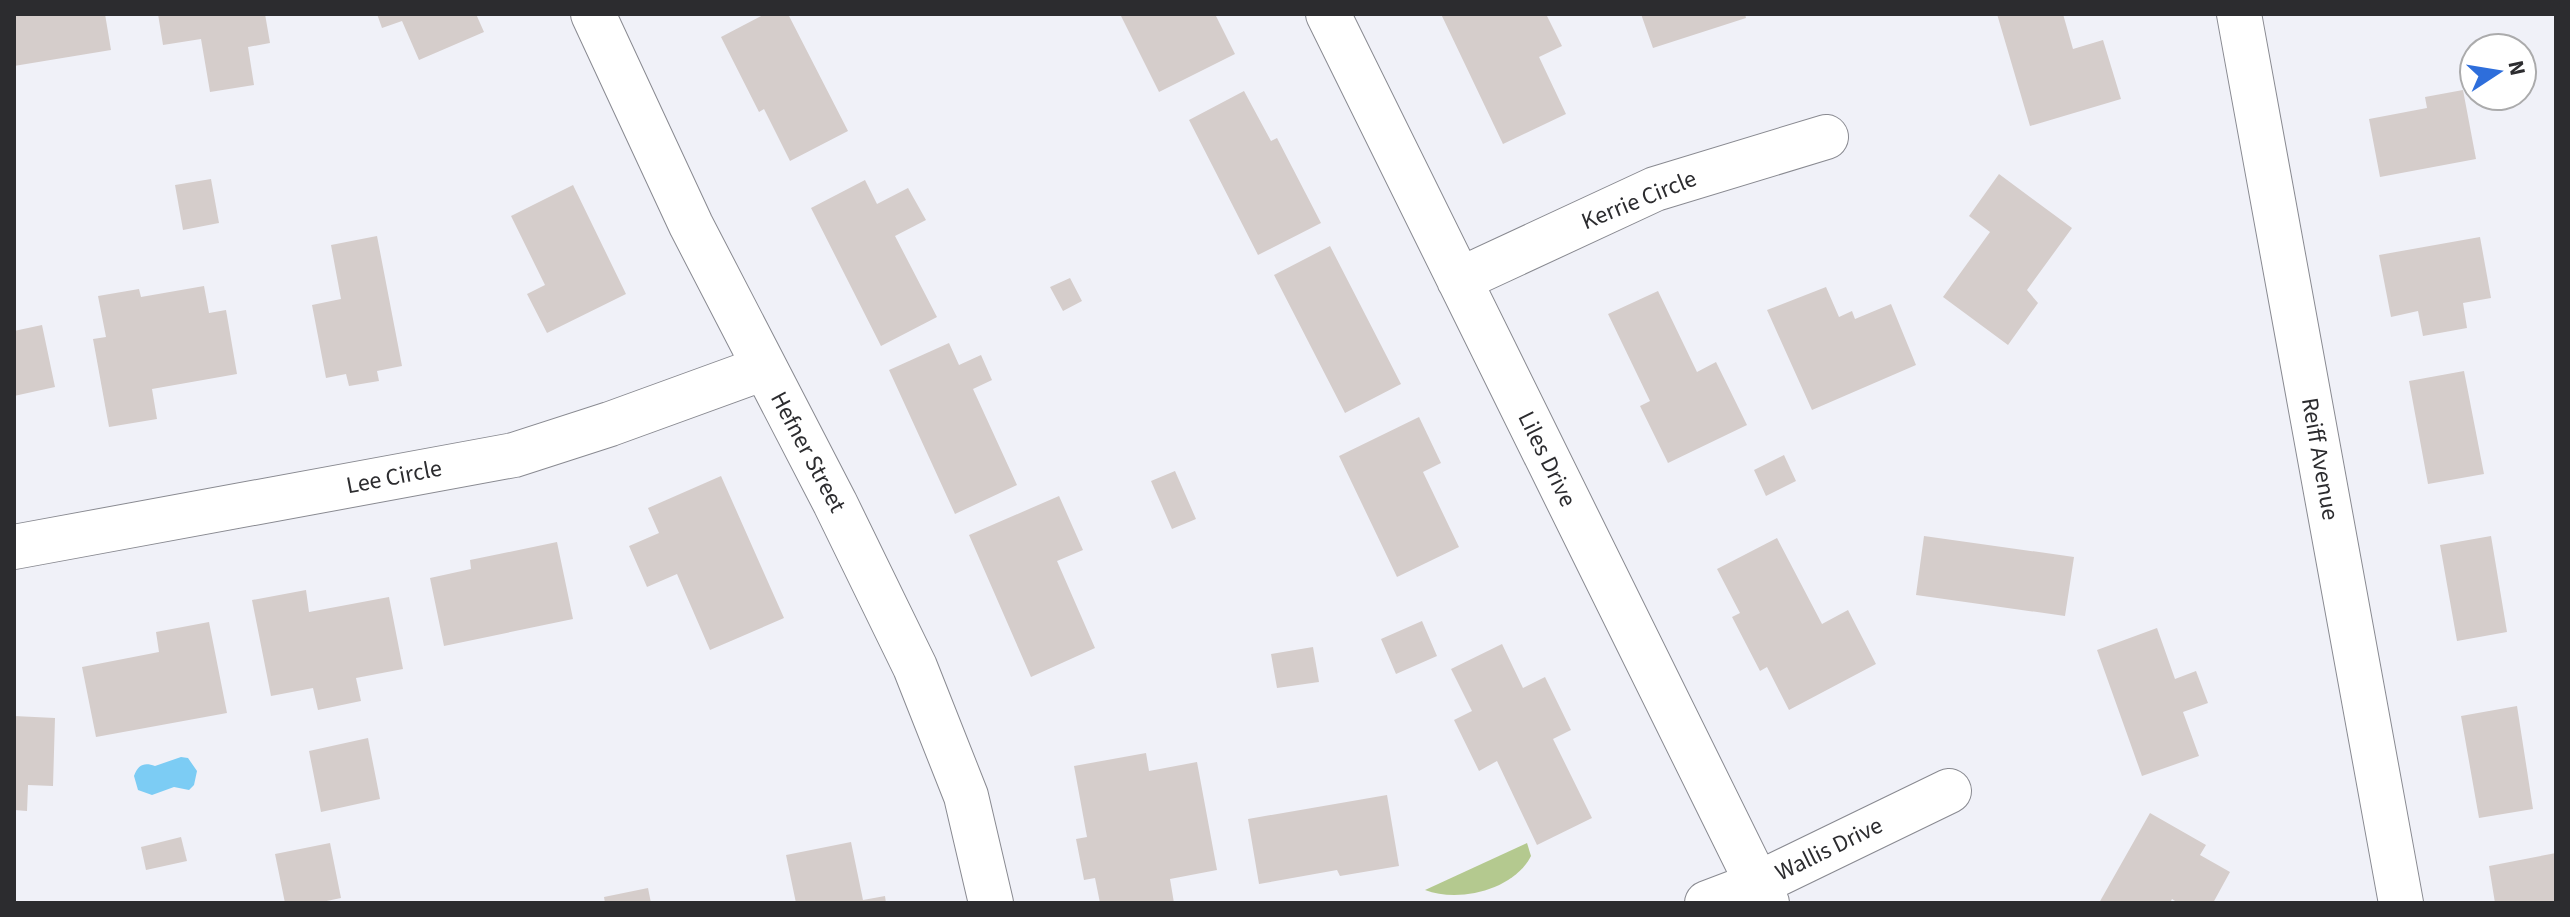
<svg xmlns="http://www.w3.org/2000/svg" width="2570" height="917" viewBox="0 0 2570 917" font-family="'Source Sans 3',sans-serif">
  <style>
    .green { fill: #b4c98f }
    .water { fill: #7cccf4 }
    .building { fill: #d5cdcb }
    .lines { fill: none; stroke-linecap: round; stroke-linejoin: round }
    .street-casing { stroke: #898a91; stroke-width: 46 }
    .street { stroke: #fff; stroke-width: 44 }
    .labels { text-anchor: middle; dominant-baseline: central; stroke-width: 6; stroke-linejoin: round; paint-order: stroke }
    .street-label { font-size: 24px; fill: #2c2c2f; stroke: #fff }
  </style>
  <rect width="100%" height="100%" fill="#f0f1f8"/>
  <path class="green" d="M 1527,843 L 1531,856 C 1514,890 1459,903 1425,890 Z"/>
  <path class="water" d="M 181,757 L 188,758 L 197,771 L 194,785 L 189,790 L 174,787 L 152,795 L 138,790 L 134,776 C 138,764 145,762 155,766 Z"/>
  <path class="building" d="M 14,14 L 105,14 L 111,50 L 14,66 Z
    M 158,14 L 265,14 L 270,43 L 248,47 L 254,85 L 210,92 L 201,39 L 163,45 Z
    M 377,14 L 476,14 L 484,32 L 419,60 L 402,21 L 382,28 Z
    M 765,14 L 788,14 L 848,131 L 790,161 L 764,109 L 759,112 L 721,37 Z
    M 1120,14 L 1215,14 L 1235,54 L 1159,92 Z
    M 1441,14 L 1546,14 L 1562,46 L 1539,57 L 1566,114 L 1503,144 Z
    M 1641,14 L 1745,14 L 1746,18 L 1653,48 Z
    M 1997,14 L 2063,14 L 2073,49 L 2103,40 L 2121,99 L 2030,126 Z
    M 2463,90 L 2476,159 L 2380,177 L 2369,119 L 2427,108 L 2425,97 Z
    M 1244,91 L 1271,141 L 1277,138 L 1321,223 L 1258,255 L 1189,120 Z
    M 1999,174 L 2072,228 L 2027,290 L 2038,303 L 2008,345 L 1943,297 L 1990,232 L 1969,216 Z
    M 211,179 L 219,223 L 183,230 L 175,185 Z
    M 865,180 L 877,204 L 908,188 L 926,220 L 895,236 L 937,317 L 881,346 L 811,208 Z
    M 573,185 L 626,294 L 547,333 L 527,294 L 545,285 L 511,216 Z
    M 377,236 L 402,366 L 377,371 L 379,381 L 349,386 L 346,374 L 326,378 L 312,305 L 341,299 L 331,245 Z
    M 2480,237 L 2491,298 L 2463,303 L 2467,328 L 2423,336 L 2418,311 L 2391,317 L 2379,255 Z
    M 1330,246 L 1401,384 L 1345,413 L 1274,275 Z
    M 1070,278 L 1082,301 L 1063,311 L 1050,287 Z
    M 204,286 L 209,313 L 226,310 L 237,374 L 152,389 L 157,419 L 109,427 L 93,339 L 106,337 L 98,296 L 139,289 L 141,297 Z
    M 1826,287 L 1839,317 L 1852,311 L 1855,319 L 1891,304 L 1916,365 L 1812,410 L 1767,310 Z
    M 1658,291 L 1697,372 L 1716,362 L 1747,425 L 1668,463 L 1640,406 L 1650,401 L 1608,314 Z
    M 42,325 L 55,387 L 14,396 L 14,331 Z
    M 949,343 L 959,365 L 981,355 L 992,380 L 973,389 L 1017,485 L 955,514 L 889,370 Z
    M 2464,371 L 2484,474 L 2428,484 L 2409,381 Z
    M 1419,417 L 1441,463 L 1423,472 L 1459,547 L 1397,577 L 1339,456 Z
    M 1784,455 L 1796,481 L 1766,496 L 1754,470 Z
    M 1175,471 L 1196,519 L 1172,529 L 1151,481 Z
    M 721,476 L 784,618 L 710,650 L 677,574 L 647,587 L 629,546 L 659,533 L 648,508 Z
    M 1059,496 L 1083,550 L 1057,561 L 1095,648 L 1031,677 L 969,535 Z
    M 1924,536 L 2074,557 L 2065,616 L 1916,595 Z
    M 2491,536 L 2507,632 L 2457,641 L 2440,545 Z
    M 1777,538 L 1822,624 L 1848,610 L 1876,664 L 1789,710 L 1767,667 L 1760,671 L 1732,617 L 1740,613 L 1717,569 Z
    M 557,542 L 573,619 L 444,646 L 430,578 L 471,569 L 470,560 Z
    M 306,590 L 309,612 L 389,597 L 403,669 L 356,678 L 361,701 L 318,710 L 313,688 L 271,696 L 252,600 Z
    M 1422,621 L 1437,656 L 1396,674 L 1381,639 Z
    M 209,622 L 227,713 L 96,737 L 82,667 L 159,652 L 156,632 Z
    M 2157,628 L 2175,679 L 2196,671 L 2208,703 L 2183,712 L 2199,756 L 2142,776 L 2097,650 Z
    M 1502,644 L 1523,688 L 1545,677 L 1571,730 L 1553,739 L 1592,818 L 1537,845 L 1497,761 L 1479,771 L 1454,720 L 1472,711 L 1451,669 Z
    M 1313,647 L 1319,682 L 1277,688 L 1271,654 Z
    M 2517,706 L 2533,809 L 2479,818 L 2461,716 Z
    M 14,716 L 55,718 L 53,786 L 28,785 L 27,811 L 14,810 Z
    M 368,738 L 380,799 L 321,812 L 309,751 Z
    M 1146,753 L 1149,771 L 1197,762 L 1217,870 L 1170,879 L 1174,903 L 1100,903 L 1095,878 L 1084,880 L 1076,839 L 1087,837 L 1074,766 Z
    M 1387,795 L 1399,866 L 1340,876 L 1337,870 L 1259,884 L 1248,819 Z
    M 2150,813 L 2206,845 L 2200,855 L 2230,872 L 2213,903 L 2178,903 L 2172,899 L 2170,903 L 2099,903 Z
    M 181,837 L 187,861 L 146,870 L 141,847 Z
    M 851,842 L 863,900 L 885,896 L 886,903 L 796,903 L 786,855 Z
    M 330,843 L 341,898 L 317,903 L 285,903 L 275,854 Z
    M 2556,853 L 2556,903 L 2495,903 L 2489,866 Z
    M 648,888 L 651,903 L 605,903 L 604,897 Z"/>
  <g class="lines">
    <defs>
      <path id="street" d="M 593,14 L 691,225 L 835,503 L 915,667 L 966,796 L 991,903
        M 1328,14 L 1767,903
        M 2239,14 L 2401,903
        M 1459,280 L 1655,189 L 1826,137
        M 14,547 L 514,455 L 610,424 L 764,368
        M 1707,903 L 1757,884 L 1949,791"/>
    </defs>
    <use href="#street" class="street-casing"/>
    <use href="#street" class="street"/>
  </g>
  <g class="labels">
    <g class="street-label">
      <text transform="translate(1639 200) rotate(-22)">Kerrie Circle</text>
      <text transform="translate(808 452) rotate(62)">Hefner Street</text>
      <text transform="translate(1547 459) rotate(64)">Liles Drive</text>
      <text transform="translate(2320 459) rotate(80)">Reiff Avenue</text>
      <text transform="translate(394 477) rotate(-11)">Lee Circle</text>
      <text transform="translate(1829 849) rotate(-26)">Wallis Drive</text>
    </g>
  </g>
  <rect width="2570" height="917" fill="none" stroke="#2c2c2f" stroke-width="32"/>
  <g transform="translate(2498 72) rotate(78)"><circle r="38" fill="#ffffff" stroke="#ababac" stroke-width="2"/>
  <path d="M0-6L14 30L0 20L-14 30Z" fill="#2e6edb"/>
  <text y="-12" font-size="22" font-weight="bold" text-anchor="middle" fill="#2c2c2f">N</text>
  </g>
</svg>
